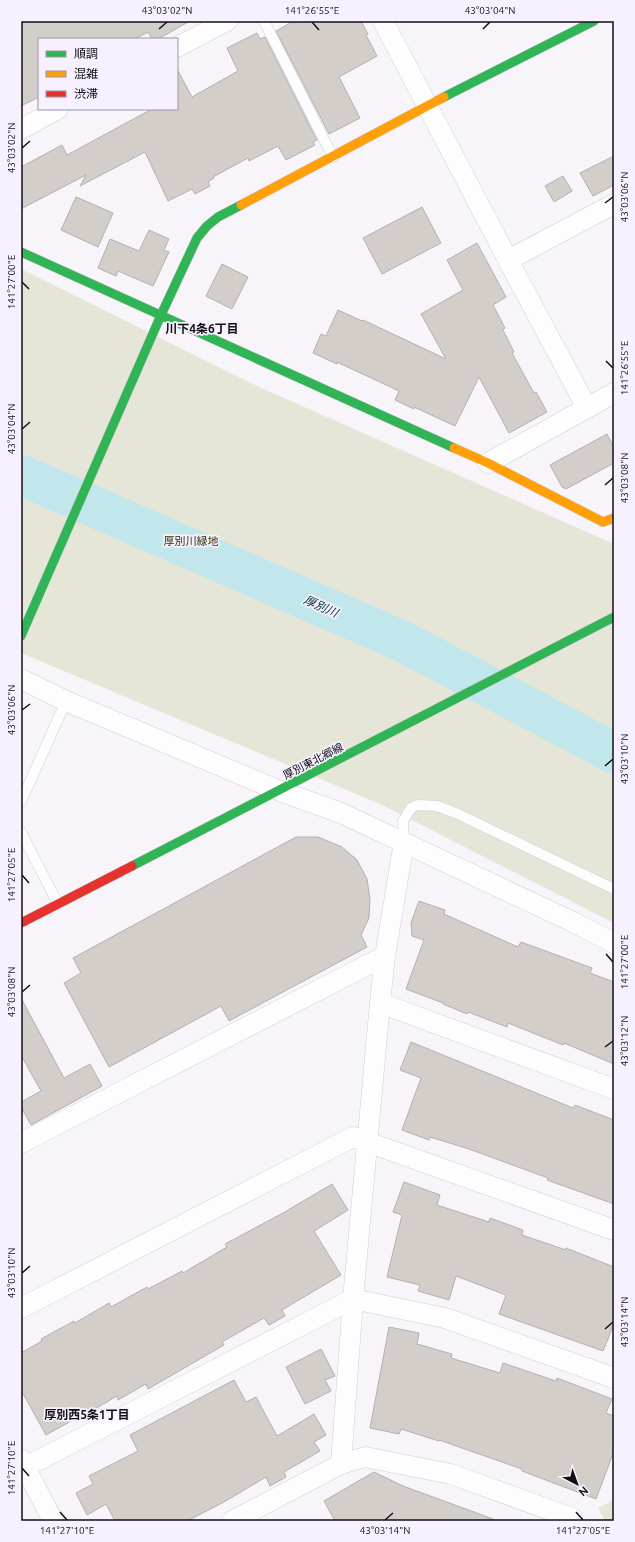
<svg xmlns="http://www.w3.org/2000/svg" width="635" height="1542" viewBox="0 0 635 1542" font-family="Ubuntu,'Noto Sans JP',sans-serif">
  <style>
    .green { fill: #e5e6d7 }
    .lines { fill: none; stroke-linecap: round; stroke-linejoin: round }
    .river { stroke: #c1e6eb; stroke-width: 41 }
    .building { fill: #d4ceca; stroke: #b4b0b0 }
    .lane-casing { stroke: #d1ced4; stroke-width: 11 }
    .street-casing { stroke: #d1ced4; stroke-width: 21 }
    .fast-casing { stroke: #d1ced4; stroke-width: 10 }
    .slow-casing { stroke: #d1ced4; stroke-width: 10 }
    .jam-casing { stroke: #d1ced4; stroke-width: 10 }
    .lane { stroke: #fefdfe; stroke-width: 10 }
    .street { stroke: #fefdfe; stroke-width: 20 }
    .fast { stroke: #30b455; stroke-width: 9 }
    .slow { stroke: #ff9f0a; stroke-width: 9 }
    .jam { stroke: #e5322d; stroke-width: 9 }
    .ticks { fill: none; stroke: #120f15; stroke-width: 1.5 }
    .labels { text-anchor: middle; dominant-baseline: central; stroke-width: 3.5; stroke-linejoin: round; paint-order: stroke }
    .park-label { font-size: 11px; fill: #333502; stroke: #f7f0fe }
    .street-label { font-size: 11px; fill: #120f15; stroke: #f7f0fe }
    .neighbourhood-label { font-size: 12px; font-weight: bold; fill: #120f15; stroke: #f7f0fe }
    .water-label { font-size: 12px; font-style: italic; fill: #01373a; stroke: #f7f0fe }
    .neatline { fill: none; stroke: #120f15; stroke-width: 1.5 }
    .ticks-label { font-size: 10px; text-anchor: middle; fill: #120f15 }
  </style>
  <rect width="100%" height="100%" fill="#f7f4fa"/>
  <path class="green" d="M 21,269 L 259,387 L 614,544 L 614,923 L 380,804 L 21,653 Z
    M 614,1500 L 614,1521 L 605,1521 L 598,1508 Z"/>
  <g class="lines">
    <path class="river" d="M 21,475 L 402,641 L 614,753"/>
  </g>
  <path class="building" d="M 21,21 L 190,21 L 158,39 L 152,39 L 148,32 L 135,39 L 39,39 L 39,97 L 21,106 Z
    M 294,21 L 361,21 L 368,34 L 366,35 L 377,56 L 339,77 L 360,118 L 329,134 L 276,31 Z
    M 257,33 L 260,39 L 265,37 L 317,140 L 313,142 L 315,145 L 286,160 L 278,146 L 249,161 L 248,158 L 213,177 L 214,178 L 208,182 L 210,186 L 195,194 L 192,189 L 168,201 L 145,152 L 80,186 L 86,175 L 21,209 L 21,167 L 62,145 L 67,155 L 152,109 L 177,109 L 177,69 L 192,97 L 238,71 L 227,48 Z
    M 614,156 L 614,185 L 593,196 L 580,173 Z
    M 563,176 L 572,191 L 554,202 L 545,186 Z
    M 76,197 L 113,213 L 98,247 L 61,230 Z
    M 422,207 L 441,243 L 382,274 L 363,238 Z
    M 149,230 L 169,239 L 164,250 L 169,252 L 153,286 L 118,271 L 116,276 L 98,268 L 110,239 L 139,251 Z
    M 477,243 L 506,297 L 493,305 L 505,328 L 503,330 L 514,352 L 512,353 L 534,393 L 536,392 L 547,412 L 509,433 L 479,377 L 455,426 L 414,407 L 414,409 L 395,400 L 399,391 L 337,362 L 337,364 L 313,353 L 321,334 L 326,336 L 338,310 L 362,321 L 363,320 L 446,359 L 421,314 L 463,290 L 447,260 Z
    M 222,264 L 248,277 L 232,309 L 206,296 Z
    M 607,434 L 614,448 L 614,463 L 566,489 L 562,487 L 550,465 Z
    M 296,837 L 318,837 L 342,847 L 357,860 L 367,879 L 370,899 L 369,918 L 361,935 L 367,947 L 229,1021 L 221,1006 L 109,1067 L 64,983 L 81,973 L 73,958 Z
    M 419,901 L 445,910 L 444,914 L 518,947 L 521,942 L 592,968 L 590,973 L 614,982 L 614,1064 L 564,1043 L 563,1045 L 508,1023 L 507,1027 L 468,1012 L 467,1014 L 443,1004 L 443,1003 L 406,989 L 424,940 L 412,936 L 411,923 Z
    M 21,998 L 64,1078 L 90,1064 L 102,1086 L 31,1125 L 21,1107 L 21,1102 L 41,1091 L 21,1055 Z
    M 411,1042 L 573,1108 L 575,1105 L 614,1120 L 614,1204 L 547,1180 L 548,1178 L 469,1149 L 430,1137 L 429,1140 L 402,1130 L 421,1078 L 400,1070 Z
    M 404,1182 L 440,1195 L 437,1205 L 489,1222 L 490,1218 L 523,1230 L 522,1235 L 566,1250 L 566,1248 L 614,1267 L 614,1324 L 603,1351 L 499,1314 L 506,1295 L 456,1276 L 449,1300 L 418,1291 L 420,1285 L 387,1277 L 402,1215 L 393,1212 Z
    M 332,1184 L 348,1210 L 314,1231 L 341,1275 L 282,1310 L 285,1316 L 269,1325 L 264,1318 L 222,1342 L 224,1345 L 148,1389 L 146,1384 L 118,1400 L 117,1396 L 83,1416 L 82,1415 L 46,1435 L 21,1390 L 21,1353 L 42,1341 L 41,1339 L 74,1321 L 75,1323 L 109,1303 L 111,1307 L 147,1287 L 148,1289 L 182,1271 L 183,1273 L 227,1247 L 225,1244 L 283,1213 Z
    M 389,1327 L 419,1333 L 417,1344 L 452,1354 L 451,1358 L 500,1373 L 503,1363 L 556,1381 L 557,1378 L 612,1399 L 606,1413 L 614,1416 L 614,1451 L 596,1499 L 522,1471 L 522,1469 L 439,1440 L 439,1441 L 401,1429 L 399,1434 L 370,1428 Z
    M 321,1349 L 335,1376 L 325,1380 L 331,1391 L 305,1404 L 286,1367 Z
    M 234,1380 L 246,1402 L 256,1397 L 277,1436 L 314,1414 L 326,1435 L 314,1442 L 320,1451 L 284,1472 L 286,1477 L 270,1486 L 266,1477 L 224,1502 L 187,1521 L 115,1521 L 106,1504 L 87,1515 L 76,1493 L 93,1484 L 89,1476 L 138,1451 L 130,1435 Z
    M 374,1472 L 403,1486 L 493,1519 L 493,1521 L 335,1521 L 324,1501 Z"/>
  <g class="lines">
    <defs>
      <path id="lane" d="M 264,21 L 333,157
        M 21,802 L 66,701
        M 21,832 L 58,904
        M 404,842 L 403,821 L 411,808 L 418,805 L 437,806 L 458,814 L 614,889"/>
      <path id="street" d="M 383,21 L 508,260 L 587,408
        M 177,47 L 227,21
        M 21,129 L 58,109
        M 508,260 L 614,204
        M 488,463 L 614,393
        M 21,679 L 66,701 L 280,791 L 341,813 L 573,922 L 614,943
        M 380,1003 L 614,1089
        M 21,1143 L 385,956
        M 21,1308 L 353,1137 L 614,1230
        M 21,1459 L 53,1521
        M 341,1464 L 353,1299 L 380,1003 L 385,956 L 404,842
        M 25,1467 L 353,1299 L 445,1318 L 614,1378
        M 232,1521 L 341,1464 L 365,1457 L 451,1474 L 572,1518 L 573,1521"/>
      <path id="fast" d="M 444,97 L 594,21
        M 21,252 L 454,448
        M 21,636 L 161,315 L 197,238 L 207,226 L 218,217 L 241,205
        M 132,866 L 614,617"/>
      <path id="slow" d="M 241,205 L 444,97
        M 454,448 L 488,463 L 603,522 L 614,518"/>
      <path id="jam" d="M 21,923 L 132,866"/>
    </defs>
    <use href="#lane" class="lane-casing"/>
    <use href="#street" class="street-casing"/>
    <use href="#fast" class="fast-casing"/>
    <use href="#slow" class="slow-casing"/>
    <use href="#jam" class="jam-casing"/>
    <use href="#lane" class="lane"/>
    <use href="#street" class="street"/>
    <use href="#fast" class="fast"/>
    <use href="#slow" class="slow"/>
    <use href="#jam" class="jam"/>
  </g>
  <path class="ticks" d="M 312,22 L 319,30M 159,29 L 167,22M 483,29 L 490,22M 22,148 L 30,141M 605,203 L 613,197M 22,282 L 29,289M 606,361 L 613,368M 22,429 L 30,422M 605,485 L 613,478M 22,710 L 30,704M 605,766 L 613,759M 22,875 L 29,883M 606,954 L 613,962M 22,992 L 30,985M 605,1047 L 613,1041M 22,1273 L 30,1266M 605,1329 L 613,1322M 22,1468 L 29,1476M 60,1512 L 67,1520M 576,1512 L 583,1520M 385,1520 L 393,1513"/>
  <g class="labels">
    <g class="park-label">
      <text x="191" y="541">厚別川緑地</text>
    </g>
    <g class="street-label">
      <text transform="translate(313 761) rotate(-27)">厚別東北郷線</text>
    </g>
    <g class="neighbourhood-label">
      <text x="202" y="328">川下4条6丁目</text>
      <text x="87" y="1414">厚別西5条1丁目</text>
    </g>
    <g class="water-label">
      <text transform="translate(321 606) rotate(24)">厚別川</text>
    </g>
  </g>
  <rect width="635" height="1542" fill="none" stroke="#f7f0fe" stroke-width="44"/>
  <rect x="38" y="38" width="140" height="72" fill="#f7f0fe" stroke="#9b96a1"/>
  <rect x="46" y="51" width="20" height="6" fill="#30b455" stroke="#9b96a1"/>
  <text x="74" y="58" font-size="12" fill="#120f15">順調</text>
  <rect x="46" y="71" width="20" height="6" fill="#ff9f0a" stroke="#9b96a1"/>
  <text x="74" y="78" font-size="12" fill="#120f15">混雑</text>
  <rect x="46" y="91" width="20" height="6" fill="#e5322d" stroke="#9b96a1"/>
  <text x="74" y="98" font-size="12" fill="#120f15">渋滞</text>
  <g transform="translate(577 1484) rotate(139)" stroke="#f7f0fe" stroke-width="3" paint-order="stroke">
  <path d="M0-3L7 15L0 10L-7 15Z" fill="#120f15"/>
  <text y="-6" font-size="11" font-weight="bold" text-anchor="middle" fill="#120f15">N</text>
  </g>
  <rect x="22" y="22" width="591" height="1498" class="neatline"/>
  <g class="ticks-label">
    <text x="167" y="14">43°03'02"N</text>
    <text x="312" y="14">141°26'55"E</text>
    <text x="490" y="14">43°03'04"N</text>
    <text transform="translate(11 148) rotate(-90)" y="4">43°03'02"N</text>
    <text transform="translate(624 197) rotate(-90)" y="4">43°03'06"N</text>
    <text transform="translate(11 282) rotate(-90)" y="4">141°27'00"E</text>
    <text transform="translate(624 368) rotate(-90)" y="4">141°26'55"E</text>
    <text transform="translate(11 429) rotate(-90)" y="4">43°03'04"N</text>
    <text transform="translate(624 478) rotate(-90)" y="4">43°03'08"N</text>
    <text transform="translate(11 710) rotate(-90)" y="4">43°03'06"N</text>
    <text transform="translate(624 759) rotate(-90)" y="4">43°03'10"N</text>
    <text transform="translate(11 875) rotate(-90)" y="4">141°27'05"E</text>
    <text transform="translate(624 962) rotate(-90)" y="4">141°27'00"E</text>
    <text transform="translate(11 992) rotate(-90)" y="4">43°03'08"N</text>
    <text transform="translate(624 1041) rotate(-90)" y="4">43°03'12"N</text>
    <text transform="translate(11 1273) rotate(-90)" y="4">43°03'10"N</text>
    <text transform="translate(624 1322) rotate(-90)" y="4">43°03'14"N</text>
    <text transform="translate(11 1468) rotate(-90)" y="4">141°27'10"E</text>
    <text x="67" y="1534">141°27'10"E</text>
    <text x="385" y="1534">43°03'14"N</text>
    <text x="583" y="1534">141°27'05"E</text>
  </g>
</svg>
